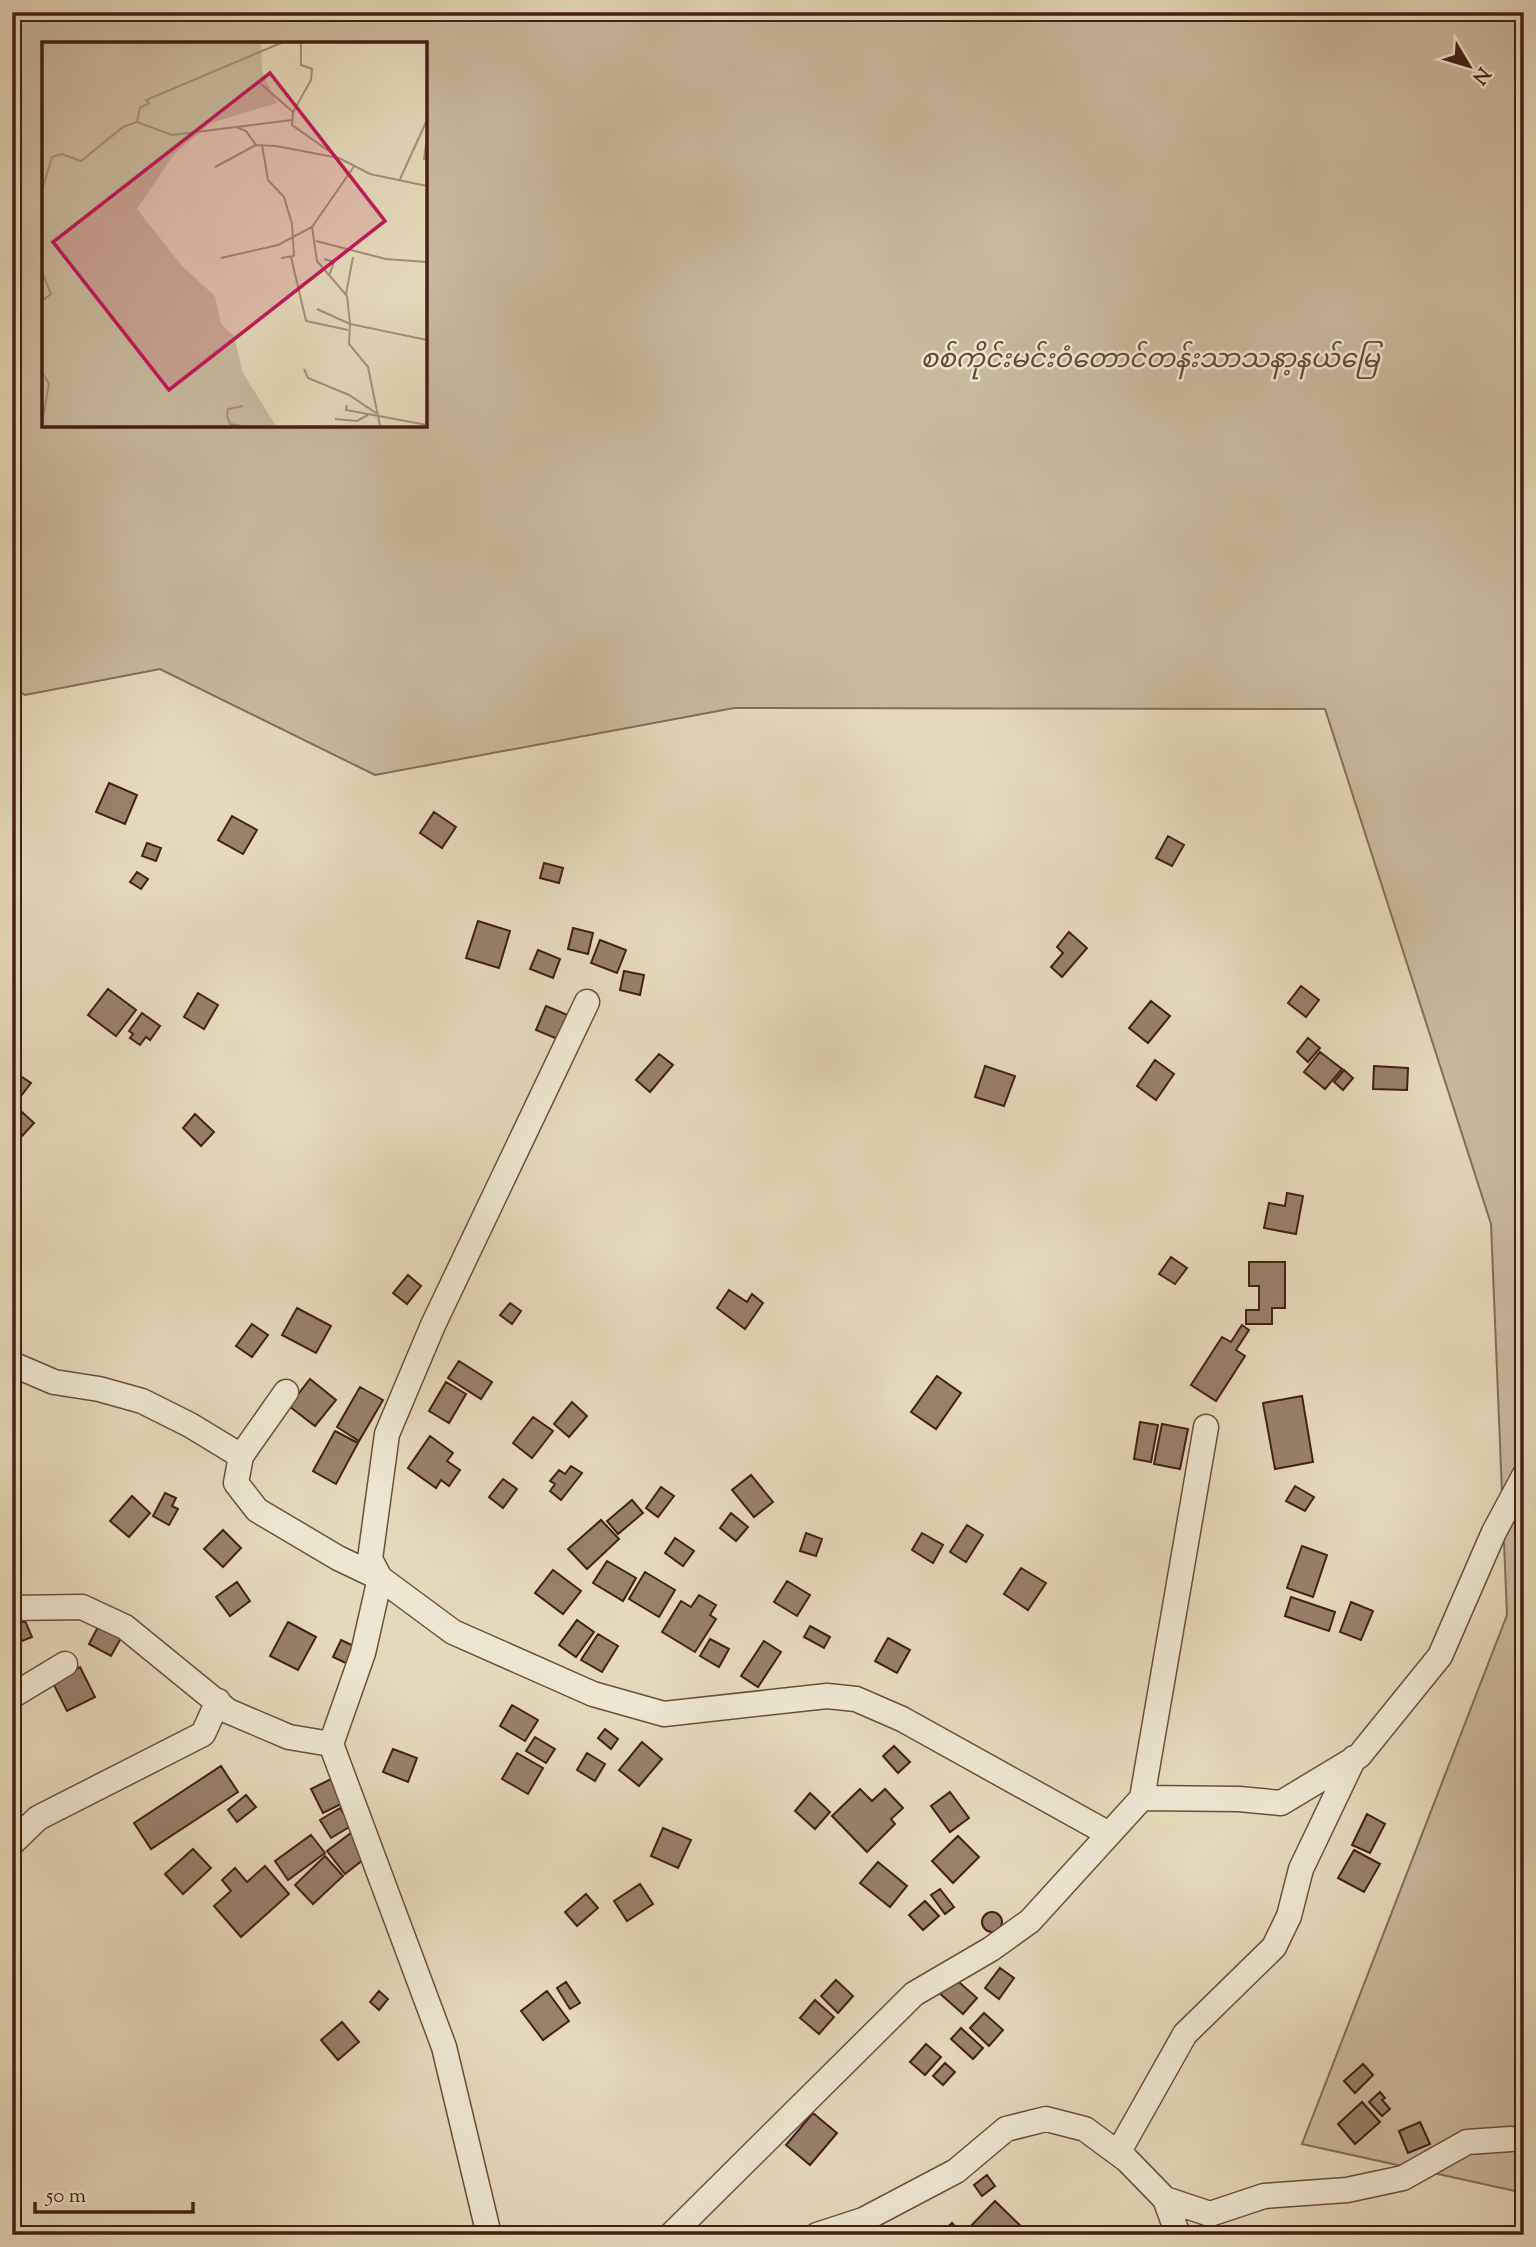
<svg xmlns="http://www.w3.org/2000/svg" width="1536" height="2247" viewBox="0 0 1536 2247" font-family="'Sorts Mill Goudy','Noto Sans Myanmar',serif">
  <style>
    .green { fill: #c8ba9e; stroke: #846e5a; stroke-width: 2; fill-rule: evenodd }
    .building { fill: #96816b; stroke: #412116; stroke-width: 2 }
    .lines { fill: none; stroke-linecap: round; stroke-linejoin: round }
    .street-casing { stroke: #6a4f3f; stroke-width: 27 }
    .street { stroke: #ede6d2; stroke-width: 24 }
    .labels { text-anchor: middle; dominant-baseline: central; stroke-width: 5; stroke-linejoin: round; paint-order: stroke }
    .park-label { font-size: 26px; font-style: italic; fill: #634738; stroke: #ede6d2 }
    .inset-road { fill: none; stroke: #a38f78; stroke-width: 2 }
    .view { fill: #c2185b; fill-opacity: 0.15; stroke: #c2185b; stroke-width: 3.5 }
    .inset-edge { fill: none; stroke: #412116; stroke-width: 3.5 }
  </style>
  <rect width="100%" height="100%" fill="#e4d9ba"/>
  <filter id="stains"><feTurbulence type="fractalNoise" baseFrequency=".00286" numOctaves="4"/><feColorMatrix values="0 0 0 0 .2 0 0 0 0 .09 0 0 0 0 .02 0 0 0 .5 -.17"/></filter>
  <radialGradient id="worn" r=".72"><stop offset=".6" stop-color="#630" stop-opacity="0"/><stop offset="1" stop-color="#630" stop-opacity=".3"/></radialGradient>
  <path class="green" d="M 12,12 L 1524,12 L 1524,2193 L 1302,2144 L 1507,1615 L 1491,1224 L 1325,709 L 734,708 L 375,775 L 160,669 L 25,695 L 12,688 ZM 44,44 L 425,44 L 425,425 L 44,425 Z"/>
  <path class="building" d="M 109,783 L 137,795 L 125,824 L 96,812 Z
    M 434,812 L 456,827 L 442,848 L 420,833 Z
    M 232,816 L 257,830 L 243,854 L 218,840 Z
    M 1168,836 L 1184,845 L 1172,866 L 1156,858 Z
    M 147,843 L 161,848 L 156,861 L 142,856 Z
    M 544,863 L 563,868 L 559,883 L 540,878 Z
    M 137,872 L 148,879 L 141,889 L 130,882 Z
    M 478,921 L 510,931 L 499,968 L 466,958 Z
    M 573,928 L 593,933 L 588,954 L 568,949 Z
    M 1069,932 L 1087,948 L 1062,977 L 1051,967 L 1063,953 L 1057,947 Z
    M 600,940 L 626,950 L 617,973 L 591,963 Z
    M 538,950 L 560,959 L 553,978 L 530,969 Z
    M 624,971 L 644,975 L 640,995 L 620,990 Z
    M 1301,986 L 1319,1000 L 1306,1017 L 1288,1003 Z
    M 108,989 L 136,1010 L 116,1036 L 88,1015 Z
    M 198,993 L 218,1005 L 204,1029 L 184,1017 Z
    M 1151,1001 L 1170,1016 L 1148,1043 L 1129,1028 Z
    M 546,1006 L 577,1019 L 567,1043 L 536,1030 Z
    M 142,1013 L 160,1026 L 150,1040 L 146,1037 L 140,1045 L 130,1038 L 133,1034 L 129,1031 Z
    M 1308,1038 L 1320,1048 L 1308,1062 L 1297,1052 Z
    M 1320,1052 L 1342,1069 L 1325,1089 L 1304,1072 Z
    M 659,1054 L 673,1065 L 650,1092 L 636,1080 Z
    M 1155,1060 L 1174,1074 L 1156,1100 L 1137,1086 Z
    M 985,1066 L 1015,1076 L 1004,1106 L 975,1097 Z
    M 1374,1066 L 1408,1068 L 1407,1090 L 1373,1089 Z
    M 1344,1070 L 1353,1078 L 1343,1090 L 1334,1082 Z
    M 16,1073 L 31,1083 L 21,1096 L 12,1091 L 12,1079 Z
    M 12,1103 L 34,1123 L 12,1147 Z
    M 195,1114 L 214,1132 L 201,1146 L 183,1128 Z
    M 1287,1193 L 1303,1196 L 1296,1234 L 1264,1228 L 1269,1203 L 1285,1206 Z
    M 1171,1257 L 1187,1268 L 1175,1284 L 1159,1274 Z
    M 1249,1262 L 1285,1262 L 1285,1308 L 1272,1308 L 1272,1324 L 1246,1324 L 1246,1310 L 1259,1310 L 1259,1286 L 1249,1286 Z
    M 408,1275 L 421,1286 L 407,1304 L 393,1293 Z
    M 729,1290 L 747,1302 L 752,1294 L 763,1303 L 745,1329 L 717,1308 Z
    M 510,1303 L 521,1311 L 512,1324 L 500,1315 Z
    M 297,1308 L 331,1326 L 316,1353 L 282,1335 Z
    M 252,1324 L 268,1335 L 252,1357 L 236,1346 Z
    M 1242,1325 L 1249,1330 L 1236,1350 L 1245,1356 L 1216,1401 L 1191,1385 L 1222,1337 L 1231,1342 Z
    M 459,1361 L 492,1382 L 481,1399 L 448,1378 Z
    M 937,1376 L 961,1393 L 936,1429 L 911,1412 Z
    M 310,1379 L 336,1400 L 315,1426 L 289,1406 Z
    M 446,1382 L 466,1394 L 449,1423 L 429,1411 Z
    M 360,1387 L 383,1400 L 359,1441 L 337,1427 Z
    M 1302,1396 L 1313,1462 L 1275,1469 L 1263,1403 Z
    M 572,1402 L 587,1416 L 569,1437 L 554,1424 Z
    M 533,1417 L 553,1431 L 532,1458 L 513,1443 Z
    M 1140,1422 L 1158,1425 L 1151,1462 L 1134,1459 Z
    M 1162,1424 L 1188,1429 L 1180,1469 L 1154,1464 Z
    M 335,1431 L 358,1443 L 336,1484 L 313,1471 Z
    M 430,1436 L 453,1453 L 447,1461 L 460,1470 L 449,1486 L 441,1480 L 436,1488 L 408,1468 Z
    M 571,1466 L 582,1473 L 561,1500 L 550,1491 L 555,1484 L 550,1481 L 559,1470 L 565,1474 Z
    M 751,1475 L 773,1502 L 754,1517 L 732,1490 Z
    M 503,1479 L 517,1489 L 503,1508 L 489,1497 Z
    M 1295,1486 L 1314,1497 L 1305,1511 L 1286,1501 Z
    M 661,1487 L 674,1496 L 658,1517 L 646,1508 Z
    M 165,1493 L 176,1498 L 172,1506 L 178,1509 L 169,1525 L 153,1516 Z
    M 132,1496 L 150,1513 L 129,1537 L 110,1521 Z
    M 632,1500 L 643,1513 L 618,1534 L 607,1521 Z
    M 731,1513 L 748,1527 L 736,1541 L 720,1528 Z
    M 601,1520 L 619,1539 L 587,1569 L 568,1549 Z
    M 967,1525 L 983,1535 L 966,1562 L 950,1552 Z
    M 223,1530 L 241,1548 L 223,1567 L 204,1549 Z
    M 806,1533 L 822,1539 L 816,1556 L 800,1551 Z
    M 922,1533 L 943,1545 L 933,1563 L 912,1550 Z
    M 675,1538 L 694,1551 L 683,1566 L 665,1553 Z
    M 1302,1546 L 1327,1555 L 1313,1597 L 1287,1588 Z
    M 607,1561 L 636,1578 L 623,1601 L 593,1583 Z
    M 1021,1568 L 1046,1583 L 1028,1610 L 1004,1594 Z
    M 553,1570 L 581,1591 L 563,1614 L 535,1593 Z
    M 645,1572 L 675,1590 L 659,1617 L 629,1599 Z
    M 787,1581 L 810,1595 L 797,1616 L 774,1602 Z
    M 237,1582 L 250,1601 L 230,1616 L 216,1597 Z
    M 699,1595 L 716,1605 L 710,1615 L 716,1619 L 695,1652 L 662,1632 L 681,1601 L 691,1607 Z
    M 1291,1597 L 1335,1612 L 1329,1631 L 1285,1616 Z
    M 1351,1602 L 1373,1611 L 1361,1640 L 1340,1632 Z
    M 577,1620 L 594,1632 L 576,1657 L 559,1645 Z
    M 25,1621 L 32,1637 L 12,1645 L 12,1627 Z
    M 288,1622 L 316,1637 L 298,1670 L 270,1656 Z
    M 99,1625 L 121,1638 L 111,1656 L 89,1644 Z
    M 810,1626 L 830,1637 L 824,1648 L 804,1637 Z
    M 598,1634 L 618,1646 L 602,1672 L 581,1660 Z
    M 888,1638 L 910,1650 L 897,1673 L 875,1661 Z
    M 710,1639 L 729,1649 L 719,1667 L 700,1656 Z
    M 341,1640 L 360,1649 L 352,1666 L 333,1657 Z
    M 764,1641 L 781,1652 L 758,1687 L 741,1676 Z
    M 80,1667 L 95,1697 L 67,1711 L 52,1681 Z
    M 512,1705 L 538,1720 L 525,1741 L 500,1726 Z
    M 605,1729 L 618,1739 L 611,1749 L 598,1738 Z
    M 535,1737 L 555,1749 L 546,1763 L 526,1751 Z
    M 642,1742 L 662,1759 L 639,1786 L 619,1770 Z
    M 894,1746 L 910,1762 L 898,1773 L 883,1756 Z
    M 393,1749 L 417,1758 L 408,1782 L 383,1772 Z
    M 517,1753 L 543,1768 L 528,1794 L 502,1779 Z
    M 587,1753 L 605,1764 L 595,1781 L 577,1770 Z
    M 221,1766 L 238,1792 L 151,1849 L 134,1823 Z
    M 335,1777 L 347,1801 L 323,1813 L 311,1789 Z
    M 860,1789 L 872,1801 L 885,1789 L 903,1808 L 891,1819 L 895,1824 L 867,1852 L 832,1816 Z
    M 12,1792 L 19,1804 L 12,1808 Z
    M 950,1792 L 969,1818 L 950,1832 L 931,1806 Z
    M 810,1793 L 830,1812 L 815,1829 L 795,1811 Z
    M 246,1795 L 256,1807 L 237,1822 L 228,1810 Z
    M 340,1808 L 351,1826 L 331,1838 L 320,1820 Z
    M 1367,1814 L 1385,1824 L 1370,1853 L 1352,1845 Z
    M 663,1828 L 691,1840 L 678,1868 L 651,1856 Z
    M 351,1833 L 369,1855 L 345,1874 L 327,1851 Z
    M 311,1835 L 325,1853 L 288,1880 L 275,1861 Z
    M 958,1836 L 979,1857 L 953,1883 L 932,1861 Z
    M 193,1849 L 211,1868 L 183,1894 L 165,1874 Z
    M 1354,1850 L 1380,1864 L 1364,1892 L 1338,1878 Z
    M 325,1856 L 343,1876 L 313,1904 L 295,1885 Z
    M 878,1862 L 907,1886 L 890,1907 L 860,1883 Z
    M 265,1866 L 289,1894 L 241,1937 L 214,1906 L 231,1891 L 222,1880 L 235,1868 L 247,1882 Z
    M 640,1884 L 653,1904 L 627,1921 L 614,1901 Z
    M 940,1889 L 954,1907 L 945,1914 L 931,1895 Z
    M 586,1894 L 598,1908 L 577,1926 L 565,1912 Z
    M 925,1901 L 939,1916 L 923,1930 L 909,1915 Z
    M982 1922a10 10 0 1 1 20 0a10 10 0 1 1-20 0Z
    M 1000,1968 L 1014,1978 L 999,1999 L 985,1988 Z
    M 952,1976 L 977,1998 L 963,2014 L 938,1992 Z
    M 836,1980 L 853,1996 L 838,2013 L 821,1996 Z
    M 566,1982 L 580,2003 L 570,2009 L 557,1988 Z
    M 379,1991 L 388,1999 L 379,2010 L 370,2002 Z
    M 547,1991 L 569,2021 L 543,2040 L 521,2011 Z
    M 815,2000 L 834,2017 L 819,2034 L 800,2018 Z
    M 984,2013 L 1003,2030 L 989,2046 L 970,2028 Z
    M 342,2022 L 359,2042 L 338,2060 L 321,2040 Z
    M 961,2028 L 983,2048 L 973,2059 L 951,2039 Z
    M 926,2044 L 941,2057 L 925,2075 L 910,2062 Z
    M 945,2063 L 955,2072 L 943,2085 L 933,2076 Z
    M 1363,2064 L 1373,2075 L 1355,2093 L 1344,2081 Z
    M 1380,2092 L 1385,2098 L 1382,2100 L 1390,2109 L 1382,2116 L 1369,2102 Z
    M 1362,2102 L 1380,2122 L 1355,2144 L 1338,2124 Z
    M 813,2113 L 837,2133 L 810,2165 L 786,2145 Z
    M 1420,2122 L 1430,2144 L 1408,2153 L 1399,2131 Z
    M 987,2175 L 995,2186 L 982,2196 L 974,2185 Z
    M 995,2201 L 1028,2233 L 1026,2235 L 1016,2235 L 1012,2231 L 1008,2235 L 967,2235 L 965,2232 Z
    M 952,2223 L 962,2235 L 939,2235 Z
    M 1504,2228 L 1505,2235 L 1473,2235 L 1472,2233 Z"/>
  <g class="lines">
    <defs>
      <path id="street" d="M 12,1364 L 54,1382 L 99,1389 L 142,1401 L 190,1425 L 241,1456
        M 286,1392 L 241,1456 L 236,1483 L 257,1510 L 338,1558 L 380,1578 L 453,1632 L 593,1694 L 664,1714 L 827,1696 L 856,1699 L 902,1719 L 1109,1834
        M 12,1608 L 82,1607 L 125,1627 L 228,1711 L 289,1737 L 331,1744
        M 12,1696 L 65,1664
        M 1142,1798 L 1239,1799 L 1281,1803 L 1359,1756 L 1440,1656 L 1494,1532 L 1524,1476
        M 12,1843 L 38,1818 L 203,1734 L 218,1701
        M 1118,2153 L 1185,2034 L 1274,1947 L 1289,1916 L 1301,1869 L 1354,1758
        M 1165,2199 L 1210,2214 L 1264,2196 L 1347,2190 L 1403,2178 L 1467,2142 L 1511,2139
        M 489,2235 L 444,2047 L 331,1744 L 363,1653 L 380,1578 L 370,1559 L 387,1434 L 433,1325 L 587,1002
        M 671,2235 L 914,1994 L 991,1949 L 1030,1921 L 1142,1798 L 1206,1427
        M 817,2235 L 863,2220 L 956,2171 L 1006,2129 L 1046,2119 L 1085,2129 L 1127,2160 L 1165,2199 L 1178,2235"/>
    </defs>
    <use href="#street" class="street-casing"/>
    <use href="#street" class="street"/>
  </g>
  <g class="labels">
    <g class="park-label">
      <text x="1150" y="360">စစ်ကိုင်းမင်းဝံတောင်တန်းသာသနာ့နယ်မြေ</text>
    </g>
  </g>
  <g transform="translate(42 42)">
    <rect width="385" height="385" fill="#e4d9ba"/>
    <path d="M 0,1 L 219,1 L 220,30 L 235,61 L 169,81 L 132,112 L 95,167 L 140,224 L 173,254 L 179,282 L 192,294 L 201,331 L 234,384 L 0,384 Z" fill="#c8ba9e"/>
    <path class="inset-road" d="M 259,1 L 259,23 L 270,27 L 269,38 L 251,70 L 250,83 L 294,114M 219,42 L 251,70M 95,80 L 130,93 L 194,85 L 204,89 L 214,103M 195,85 L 250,78M 220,103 L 226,138 L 242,155 L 250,182 L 252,214 L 239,216M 382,118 L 385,94M 173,125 L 214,103 L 234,104 L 297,116 L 328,132 L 385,144M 358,137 L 385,78M 0,148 L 10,115 L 20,112 L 39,119 L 81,85 L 95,80 L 98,66 L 107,61 L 104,58 L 239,1M 270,185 L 275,219 L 305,254 L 308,282 L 385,298M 274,199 L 344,217 L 385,220M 249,215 L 264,279 L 306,288M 179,216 L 236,203 L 270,185 L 313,123M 282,217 L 292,220 L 287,234M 0,230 L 9,252 L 0,259M 304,252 L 311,215M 275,267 L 308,282 L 307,302 L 326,325 L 338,384M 262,327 L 266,336 L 307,353 L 334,371M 0,330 L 7,342 L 0,381M 305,363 L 304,368 L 385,383M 293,377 L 315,379 L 326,373M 200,384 L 188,382 L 185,374 L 186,367 L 201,364"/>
    <path class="view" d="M 228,31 L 343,179 L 127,348 L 11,200 Z"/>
    <rect width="385" height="385" class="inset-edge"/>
  </g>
  <rect width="1536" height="2247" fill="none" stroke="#e4d9ba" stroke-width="42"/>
  <rect x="14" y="14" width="1508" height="2219" fill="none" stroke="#412116" stroke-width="3.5"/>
  <rect x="21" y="21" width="1494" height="2205" fill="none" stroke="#412116" stroke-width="2"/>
  <g transform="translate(1469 66) rotate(128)" stroke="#ede6d2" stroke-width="5" paint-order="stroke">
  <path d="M0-5L12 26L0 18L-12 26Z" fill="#412116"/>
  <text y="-10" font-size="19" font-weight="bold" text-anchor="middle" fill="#412116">N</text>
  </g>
  <path d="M35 2202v10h158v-10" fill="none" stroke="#412116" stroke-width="3.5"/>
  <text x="46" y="2202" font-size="21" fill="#412116" stroke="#ede6d2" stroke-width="5" paint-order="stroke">50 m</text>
  <rect width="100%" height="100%" filter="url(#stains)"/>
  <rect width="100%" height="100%" fill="url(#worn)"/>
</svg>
